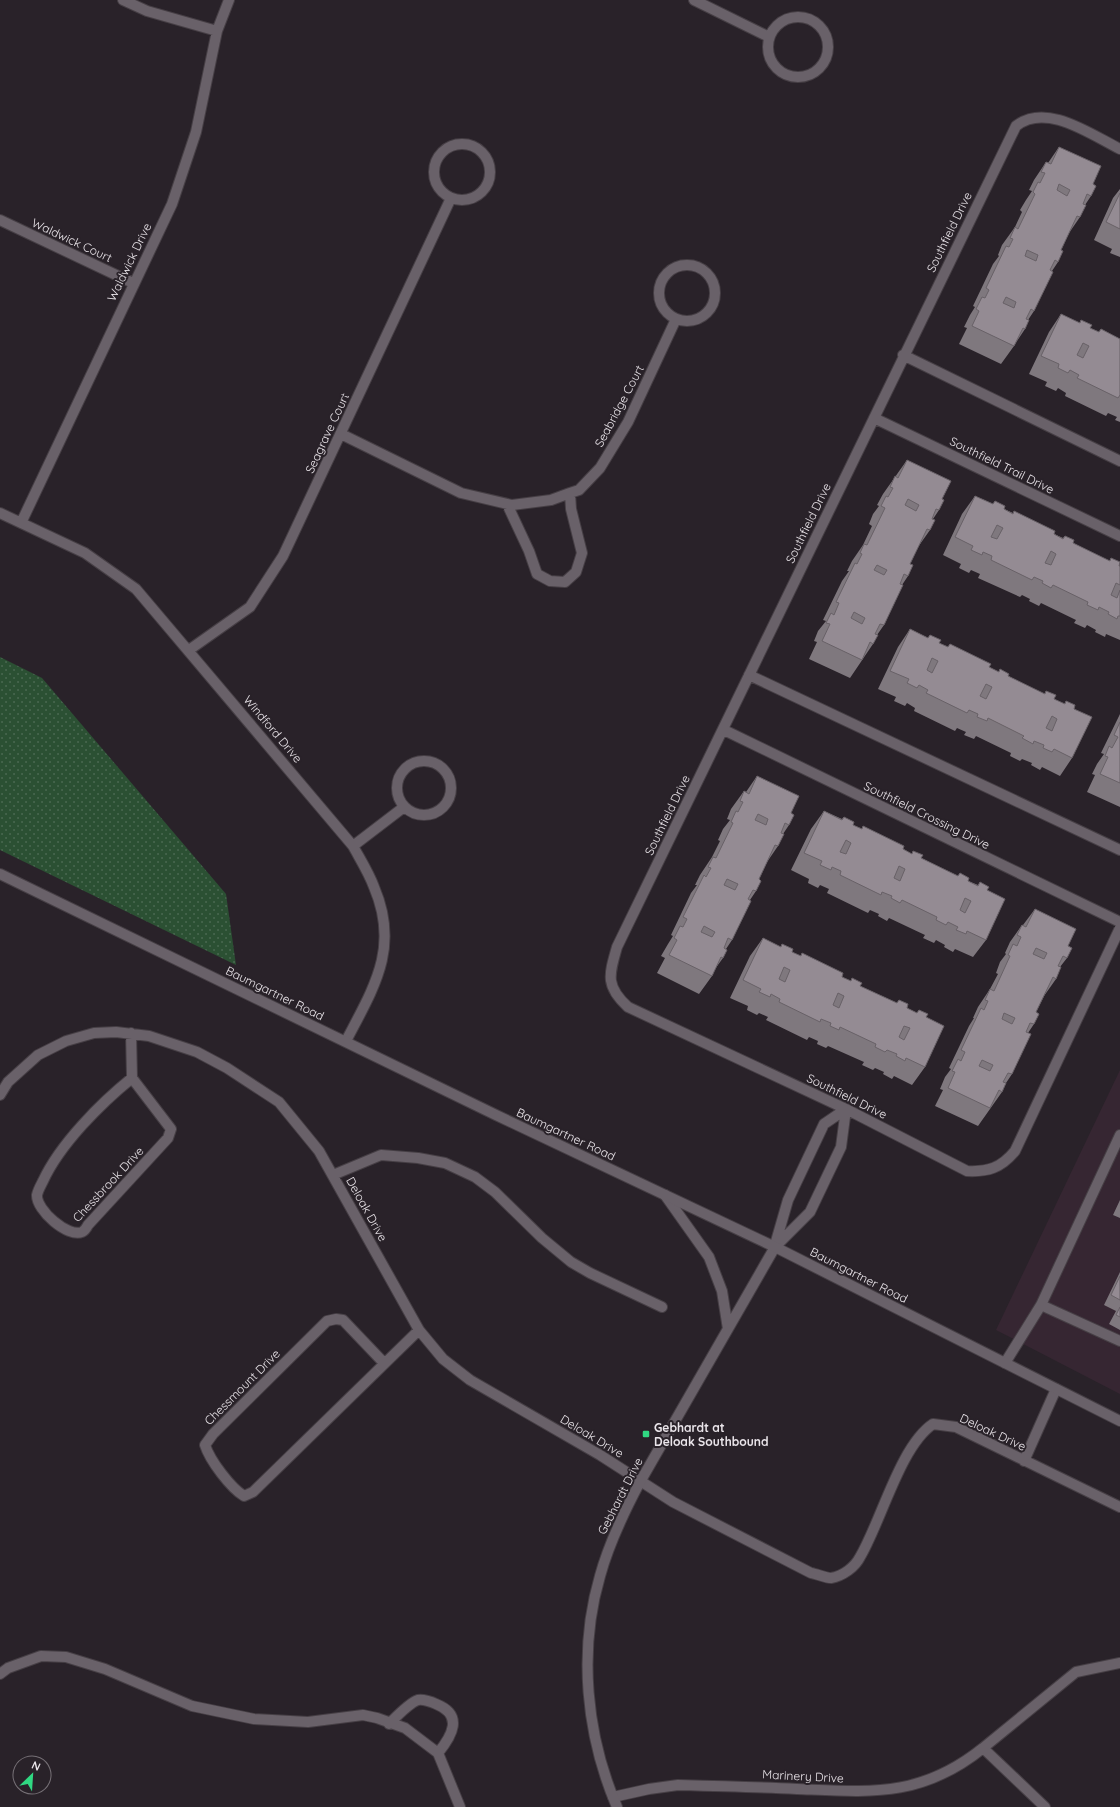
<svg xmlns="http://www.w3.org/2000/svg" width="1120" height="1807" viewBox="0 0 1120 1807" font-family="Quicksand,sans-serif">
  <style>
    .commercial { fill: #362632 }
    .grass { fill: url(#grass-dots) }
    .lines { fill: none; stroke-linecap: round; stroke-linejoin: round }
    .service-casing { stroke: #463f45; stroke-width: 12 }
    .minor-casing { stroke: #463f45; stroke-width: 12 }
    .tertiary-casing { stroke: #463f45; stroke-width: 12 }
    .secondary-casing { stroke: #463f45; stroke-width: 12 }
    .service { stroke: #696169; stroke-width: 10 }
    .minor { stroke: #696169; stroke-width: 10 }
    .tertiary { stroke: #696169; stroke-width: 10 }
    .secondary { stroke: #696169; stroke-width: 10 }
    .wall { fill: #7f787e }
    .building { fill: #948b93; stroke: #686167; fill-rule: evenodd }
    .poi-dot { fill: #30d882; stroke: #292229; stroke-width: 1.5 }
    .labels { text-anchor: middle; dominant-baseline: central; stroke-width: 4; stroke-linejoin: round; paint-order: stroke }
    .street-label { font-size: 12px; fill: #eae5ea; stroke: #292229 }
    .poi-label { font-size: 12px; font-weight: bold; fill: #eae5ea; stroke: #292229; text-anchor: start }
  </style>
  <defs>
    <pattern id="grass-dots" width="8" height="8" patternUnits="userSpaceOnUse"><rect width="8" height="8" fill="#2b5033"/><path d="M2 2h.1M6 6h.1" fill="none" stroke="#4a6951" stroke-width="1.8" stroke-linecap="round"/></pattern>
  </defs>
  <rect width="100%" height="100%" fill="#292229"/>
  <path class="commercial" d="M 1120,1070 L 1120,1394 L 996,1330 Z"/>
  <path class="grass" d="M 0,657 L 42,678 L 226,894 L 236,965 L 0,850 Z"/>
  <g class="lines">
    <defs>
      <path id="service" d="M 1041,1305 L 1120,1341
        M 1005,1363 L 1041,1305 L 1120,1135"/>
      <path id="minor" d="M 123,0 L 147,11 L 217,31
        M 694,0 L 769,37
        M768 47a30 30 0 1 1 60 0a30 30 0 1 1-60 0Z
        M434 172a28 28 0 1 1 56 0a28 28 0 1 1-56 0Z
        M 1120,149 C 1090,134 1046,102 1016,126 L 617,947 C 609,975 605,986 628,1007 L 846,1109 L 967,1171 C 988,1172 1001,1168 1015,1151 L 1120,928
        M 0,220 L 133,283
        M659 293a28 28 0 1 1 56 0a28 28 0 1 1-56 0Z
        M 903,355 L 1120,461
        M 874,418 L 1120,536
        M 341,434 L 461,493 L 512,505 L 551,500 L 570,493 L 579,490 L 600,468 L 628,422 L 676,319
        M 507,504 L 529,551 L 537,574 L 550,581 L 565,582 L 576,572 L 582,553 L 571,509 L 570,493
        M 0,513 L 85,553 L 136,589 L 353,846 C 360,859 369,873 374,887 C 400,948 374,987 346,1041
        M 21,523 L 172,204 L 196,132 L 217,31 L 229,0
        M 189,650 L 250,607 L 283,556 L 451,198
        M 749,675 L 1120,850
        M 724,730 L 1120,922
        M397 788a27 27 0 1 1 54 0a27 27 0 1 1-54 0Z
        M 353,846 L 404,807
        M 131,1033 L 132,1078 C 101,1103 60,1144 43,1181 C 41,1185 38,1190 37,1195 C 36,1210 68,1238 82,1232 C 84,1231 87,1227 88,1225 L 168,1138 L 171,1129 L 132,1078
        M 0,1095 L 8,1082 L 38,1055 L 66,1041 L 94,1033 L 116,1032 L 149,1036 L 197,1052 L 227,1068 L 279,1102 L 319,1151 L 419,1330 L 443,1359 L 470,1380 L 600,1455 L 673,1502 L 811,1573 C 817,1574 826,1578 831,1578 C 843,1576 855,1567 860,1557 C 881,1522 900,1446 933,1424 L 956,1427 L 1120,1507
        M 333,1175 L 381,1155 L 418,1158 L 445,1163 L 475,1177 L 495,1192 L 542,1238 L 571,1262 L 590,1273 L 662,1307
        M 775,1245 L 788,1200 L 824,1124 L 846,1109
        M 775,1247 L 810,1212 L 841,1147 L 846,1109
        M 384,1363 L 343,1320 L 336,1319 L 327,1321 L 213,1434 L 205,1445 C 210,1461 231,1488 244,1496 L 253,1492 L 419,1330
        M 1024,1461 L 1056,1389
        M 0,1674 L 8,1668 L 41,1656 L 66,1657 L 105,1669 L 192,1706 L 254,1719 L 308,1722 L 363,1715 L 377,1718 L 405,1728 L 438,1753 L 460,1807
        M 389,1724 C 396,1717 409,1703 418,1700 C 423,1699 432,1702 436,1704 C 464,1715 452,1736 438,1753
        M 613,1797 L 649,1789 L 678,1785 C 718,1786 757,1787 797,1789 C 871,1792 921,1798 983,1748
        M 1045,1807 L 983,1748 L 1076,1672 L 1120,1663"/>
      <path id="tertiary" d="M 665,1195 L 709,1257 L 722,1291 L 728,1329
        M 617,1807 C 586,1735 578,1651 600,1576 C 609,1543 624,1512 640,1482 L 775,1247"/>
      <path id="secondary" d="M 0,874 L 496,1115 L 775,1247 L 1120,1421"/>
    </defs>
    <use href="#service" class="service-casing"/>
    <use href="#minor" class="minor-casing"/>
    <use href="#tertiary" class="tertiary-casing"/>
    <use href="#secondary" class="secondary-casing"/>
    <use href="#service" class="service"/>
    <use href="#minor" class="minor"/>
    <use href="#tertiary" class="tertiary"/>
    <use href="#secondary" class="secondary"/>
  </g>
  <path class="wall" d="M 1059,147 L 1093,184 L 1091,196 L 1085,205 L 1080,217 L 1069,233 L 1061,250 L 1058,262 L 1052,271 L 1034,311 L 1028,320 L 1025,329 L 1017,341 L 1014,346 L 1001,364 L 959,344 L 967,328 L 964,327 L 970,315 L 975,307 L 973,306 L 993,264 L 999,256 L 998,255 L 1002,245 L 1015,227 L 1022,212 L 1020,210 L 1026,200 L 1032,191 L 1029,190 L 1034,180 L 1046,162 L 1048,163 Z
    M 1120,189 L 1120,257 L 1110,253 L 1112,249 L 1094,240 L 1113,198 Z
    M 1061,314 L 1079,323 L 1081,320 L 1090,328 L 1099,332 L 1101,329 L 1120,339 L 1120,422 L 1115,420 L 1117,417 L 1108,413 L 1106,416 L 1065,396 L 1066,393 L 1058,388 L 1056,391 L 1045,386 L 1047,382 L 1029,374 L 1049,332 Z
    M 907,460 L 942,499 L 939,510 L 933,519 L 930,530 L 918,547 L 910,564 L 908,576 L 902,585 L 884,625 L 877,635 L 873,644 L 850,678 L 809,659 L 817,642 L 814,641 L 818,631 L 826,621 L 823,620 L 842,581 L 849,571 L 847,571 L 852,561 L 863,545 L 872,526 L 869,524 L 873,514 L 879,506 L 877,505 L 883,494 Z
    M 975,496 L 993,504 L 995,501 L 1004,509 L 1013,513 L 1014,511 L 1054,534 L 1063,538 L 1065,536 L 1073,543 L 1109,561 L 1111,558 L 1120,566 L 1120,640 L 1106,634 L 1105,637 L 1095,632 L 1096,630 L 1087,625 L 1085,628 L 1074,623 L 1076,620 L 1041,603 L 1039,606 L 1029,601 L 1030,599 L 1022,595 L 1020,597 L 978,578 L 980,574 L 971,570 L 969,573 L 959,568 L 961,564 L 943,555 L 962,514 Z
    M 910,629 L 928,638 L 930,635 L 939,643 L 948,647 L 950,644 L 989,667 L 998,672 L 1000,669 L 1008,676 L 1044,694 L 1046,691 L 1054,699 L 1064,704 L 1066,701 L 1074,709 L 1072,758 L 1060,776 L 1042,767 L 1040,770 L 1031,765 L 1032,763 L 1022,759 L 1020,761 L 1010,756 L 1011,753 L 976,736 L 974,739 L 964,735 L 966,732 L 957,728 L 955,731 L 914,711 L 915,708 L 907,703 L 905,706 L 894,701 L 896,697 L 878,689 L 898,647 Z
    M 1120,714 L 1120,807 L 1087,792 L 1095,775 L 1092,774 L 1097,764 L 1104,754 L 1101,753 Z
    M 757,776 L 791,813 L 789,825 L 783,834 L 778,846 L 767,862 L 759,879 L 756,891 L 750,900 L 732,940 L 726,949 L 723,958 L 715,969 L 712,976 L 699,994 L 657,973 L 665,958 L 661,956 L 668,944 L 673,936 L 671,935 L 691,893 L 697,885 L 695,885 L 700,875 L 712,857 L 720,841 L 718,840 L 723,829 L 730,820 L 727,819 L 731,809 L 744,791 L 746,792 Z
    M 824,811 L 842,819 L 844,817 L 853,825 L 862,829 L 863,826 L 903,849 L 912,854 L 913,851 L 921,858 L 958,876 L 960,873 L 968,881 L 978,885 L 980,882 L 987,890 L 986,940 L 973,957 L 955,949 L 953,952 L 944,947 L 945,945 L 936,940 L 934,943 L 923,938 L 925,935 L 889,918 L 887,921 L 878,916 L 879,914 L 870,910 L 868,913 L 827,893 L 829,889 L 820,885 L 818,888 L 808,883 L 809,879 L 791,870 L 811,829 Z
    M 1035,909 L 1068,946 L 1067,958 L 1060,967 L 1056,979 L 1044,996 L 1036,1012 L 1034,1024 L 1028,1033 L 1012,1074 L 1006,1083 L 1002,1092 L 978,1126 L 935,1106 L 943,1090 L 940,1089 L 945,1077 L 951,1069 L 949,1068 L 969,1026 L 974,1018 L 973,1018 L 978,1007 L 990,989 L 998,974 L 996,973 L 1000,962 L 1006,954 L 1005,953 L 1010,942 L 1022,925 L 1023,925 Z
    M 763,938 L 780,947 L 782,944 L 792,952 L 800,956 L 802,953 L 842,977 L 851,981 L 852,978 L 860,986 L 897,1003 L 899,1000 L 907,1008 L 917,1013 L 919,1010 L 926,1017 L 925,1067 L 912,1085 L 894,1076 L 892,1079 L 883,1074 L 884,1072 L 875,1068 L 873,1070 L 862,1065 L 864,1062 L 828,1046 L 826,1048 L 817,1044 L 818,1041 L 809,1037 L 807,1040 L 766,1020 L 768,1017 L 759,1013 L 757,1015 L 747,1010 L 748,1006 L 730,998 L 750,956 Z
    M 1120,1200 L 1120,1218 L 1113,1215 Z
    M 1120,1272 L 1120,1330 L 1109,1324 L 1116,1311 L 1104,1305 Z"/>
  <path class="building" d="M 1059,147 L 1101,166 L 1093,184 L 1096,186 L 1091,196 L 1087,194 L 1083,204 L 1086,205 L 1080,217 L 1077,216 L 1061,250 L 1063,251 L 1058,262 L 1055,260 L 1050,270 L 1053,272 L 1034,311 L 1031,309 L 1026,319 L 1029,320 L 1025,329 L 1023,328 L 1014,346 L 972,326 L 979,311 L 976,309 L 982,297 L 985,298 L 989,290 L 986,288 L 1006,246 L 1009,247 L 1013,239 L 1010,238 L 1015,227 L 1018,229 L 1035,194 L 1033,192 L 1038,182 L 1040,183 L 1045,173 L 1041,172 L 1046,162 L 1051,164 ZM 1059,184 L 1070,190 L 1067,196 L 1057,190 ZM 1027,250 L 1038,255 L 1036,261 L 1025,256 ZM 1006,297 L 1016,302 L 1014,308 L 1003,303 Z
    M 1120,193 L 1120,229 L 1106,222 Z
    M 1061,314 L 1080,323 L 1081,320 L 1092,325 L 1090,328 L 1099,332 L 1101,329 L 1120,339 L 1120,395 L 1118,398 L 1077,378 L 1079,375 L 1070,370 L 1068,373 L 1058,368 L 1059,364 L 1041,356 ZM 1083,343 L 1089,346 L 1083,358 L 1077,355 Z
    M 907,460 L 951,481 L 942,499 L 944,500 L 939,510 L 936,509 L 932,519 L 935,520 L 930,530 L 927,529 L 910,564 L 913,565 L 908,576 L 904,574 L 900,584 L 903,585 L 884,625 L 880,624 L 875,634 L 878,635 L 873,644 L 870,642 L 862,660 L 822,641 L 830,624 L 826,623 L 831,613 L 834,615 L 839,603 L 836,602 L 855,563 L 857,564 L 862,554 L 860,553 L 864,544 L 867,545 L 885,508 L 881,506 L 886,496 L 888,497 L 893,488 L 890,487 L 895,476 L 898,478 ZM 908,499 L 919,505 L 916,511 L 905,505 ZM 877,565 L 887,570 L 884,575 L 874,570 ZM 854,612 L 865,618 L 862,624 L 851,618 Z
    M 975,496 L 993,504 L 995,501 L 1005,506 L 1004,509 L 1013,514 L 1014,511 L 1055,531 L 1054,534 L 1063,539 L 1065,536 L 1074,540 L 1073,543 L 1110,561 L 1111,558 L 1120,562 L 1119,566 L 1120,566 L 1120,585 L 1116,583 L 1111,595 L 1117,598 L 1120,590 L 1120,616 L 1118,616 L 1117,619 L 1108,614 L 1109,612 L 1099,607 L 1098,610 L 1087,605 L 1088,602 L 1053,585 L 1051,588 L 1042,583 L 1043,581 L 1034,577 L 1032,580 L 991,560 L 992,556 L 983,552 L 982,555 L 971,550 L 973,546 L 955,537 ZM 997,525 L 1003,528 L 997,539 L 991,537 ZM 1051,551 L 1056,554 L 1051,565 L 1045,563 Z
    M 910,629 L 928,638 L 930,635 L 941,640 L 939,643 L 948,647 L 950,644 L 991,664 L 989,667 L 999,672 L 1000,669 L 1009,674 L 1008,676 L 1045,694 L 1046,691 L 1056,695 L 1054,699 L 1065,704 L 1066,701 L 1075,705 L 1074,709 L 1092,717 L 1072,758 L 1054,749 L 1052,752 L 1043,748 L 1044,745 L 1034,741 L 1033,744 L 1022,738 L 1024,736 L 988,718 L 987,721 L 977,717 L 978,714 L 969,710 L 967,713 L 926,693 L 928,690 L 919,685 L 917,688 L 907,683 L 909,679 L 890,671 ZM 932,658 L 938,661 L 932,673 L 927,670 ZM 986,684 L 992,687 L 986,699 L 980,696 ZM 1052,716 L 1057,719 L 1052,731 L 1046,728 Z
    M 1120,722 L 1120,783 L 1100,774 L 1108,757 L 1105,756 L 1109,746 L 1112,748 L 1118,737 L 1114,735 Z
    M 757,776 L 799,796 L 791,813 L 794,815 L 789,825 L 785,823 L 781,833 L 784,834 L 778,846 L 775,845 L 759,879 L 761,881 L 756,891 L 753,890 L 748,899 L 751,901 L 732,940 L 728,938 L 724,948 L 727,950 L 723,958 L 721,957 L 712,976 L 669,955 L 677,940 L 674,938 L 680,926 L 683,927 L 687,919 L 683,917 L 704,875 L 706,877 L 711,868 L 708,867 L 713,857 L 716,858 L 733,823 L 731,822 L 736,811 L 738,812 L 743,802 L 740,801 L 744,791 L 749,794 ZM 758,814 L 768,819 L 766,825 L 755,820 ZM 727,879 L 738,884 L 735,890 L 724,885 ZM 704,926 L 715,932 L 712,937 L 701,932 Z
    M 824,811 L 842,820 L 844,817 L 854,822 L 853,825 L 862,829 L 863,826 L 904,846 L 903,849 L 912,854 L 913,851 L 923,855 L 921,858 L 958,876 L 960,873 L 969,878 L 968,881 L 978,886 L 980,882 L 989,887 L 987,890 L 1005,899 L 986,940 L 967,931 L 966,934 L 956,930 L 958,927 L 948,922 L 946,925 L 936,920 L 937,917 L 902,900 L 900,903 L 891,898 L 892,896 L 882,892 L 881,895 L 840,875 L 841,871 L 832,867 L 831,870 L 820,865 L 822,861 L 804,853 ZM 846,840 L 851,843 L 846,854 L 840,852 ZM 899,866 L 905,869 L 900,881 L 894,878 ZM 965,898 L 971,901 L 965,913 L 960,910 Z
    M 1035,909 L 1076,929 L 1068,946 L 1072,948 L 1067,958 L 1063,956 L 1058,966 L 1061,967 L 1056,979 L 1053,977 L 1036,1012 L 1039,1014 L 1034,1024 L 1030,1023 L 1026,1032 L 1031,1034 L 1012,1074 L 1008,1073 L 1003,1082 L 1006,1083 L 1002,1092 L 999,1090 L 990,1108 L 948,1088 L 955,1072 L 952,1071 L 958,1059 L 961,1061 L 965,1052 L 961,1050 L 981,1008 L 984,1010 L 988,1001 L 985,1000 L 990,989 L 994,991 L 1010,956 L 1008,955 L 1013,944 L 1017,946 L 1021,937 L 1017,935 L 1022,925 L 1026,927 ZM 1036,948 L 1047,953 L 1044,959 L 1033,954 ZM 1004,1013 L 1015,1018 L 1012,1024 L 1002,1019 ZM 982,1060 L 993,1065 L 990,1071 L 979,1066 Z
    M 763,938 L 781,947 L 782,944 L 793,949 L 792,952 L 801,956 L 802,953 L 843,973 L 842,977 L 851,981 L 852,978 L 862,983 L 860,986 L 897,1003 L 899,1000 L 908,1004 L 907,1008 L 917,1013 L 919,1010 L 928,1014 L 926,1017 L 944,1026 L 925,1067 L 906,1058 L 905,1061 L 896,1056 L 897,1054 L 887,1050 L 885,1052 L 875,1047 L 876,1044 L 840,1027 L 839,1030 L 830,1026 L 831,1023 L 821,1019 L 820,1022 L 779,1002 L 780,999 L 771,994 L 770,997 L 759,992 L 761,989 L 743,980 ZM 784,967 L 790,970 L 785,982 L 779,979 ZM 838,993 L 844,996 L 839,1008 L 833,1005 ZM 904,1026 L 910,1028 L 904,1040 L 899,1037 Z
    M 1120,1276 L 1120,1300 L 1111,1295 Z
    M 1120,1307 L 1120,1317 L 1116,1315 Z"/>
  <rect class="poi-dot" x="642" y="1430" width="8" height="8" rx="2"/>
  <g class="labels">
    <g class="street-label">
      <text transform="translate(949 232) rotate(-64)">Southfield Drive</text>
      <text transform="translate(72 240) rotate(25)">Waldwick Court</text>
      <text transform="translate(129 262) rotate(-64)">Waldwick Drive</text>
      <text transform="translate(619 406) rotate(-62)">Seabridge Court</text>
      <text transform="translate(327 433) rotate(-65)">Seagrave Court</text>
      <text transform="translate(1002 465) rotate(26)">Southfield Trail Drive</text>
      <text transform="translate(808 523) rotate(-64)">Southfield Drive</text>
      <text transform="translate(273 729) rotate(50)">Windford Drive</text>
      <text transform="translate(667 815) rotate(-64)">Southfield Drive</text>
      <text transform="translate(927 815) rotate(26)">Southfield Crossing Drive</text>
      <text transform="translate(275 993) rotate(26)">Baumgartner Road</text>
      <text transform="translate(847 1096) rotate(26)">Southfield Drive</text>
      <text transform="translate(566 1134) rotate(25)">Baumgartner Road</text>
      <text transform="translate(108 1184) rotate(-47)">Chessbrook Drive</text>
      <text transform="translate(367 1209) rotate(61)">Deloak Drive</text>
      <text transform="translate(859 1275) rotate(27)">Baumgartner Road</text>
      <text transform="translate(242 1387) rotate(-45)">Chessmount Drive</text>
      <text transform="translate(993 1432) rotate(25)">Deloak Drive</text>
      <text transform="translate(592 1436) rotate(31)">Deloak Drive</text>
      <text transform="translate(620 1496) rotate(-63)">Gebhardt Drive</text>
      <text transform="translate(803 1776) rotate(3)">Marinery Drive</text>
    </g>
    <g class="poi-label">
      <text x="654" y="1427">Gebhardt at<tspan x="654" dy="14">Deloak Southbound</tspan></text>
    </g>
  </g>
  <g transform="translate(32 1775) rotate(25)"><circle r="19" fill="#292229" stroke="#767076"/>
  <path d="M0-3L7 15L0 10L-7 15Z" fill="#30d882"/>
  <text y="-6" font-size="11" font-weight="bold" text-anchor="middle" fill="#eae5ea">N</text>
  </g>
</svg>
